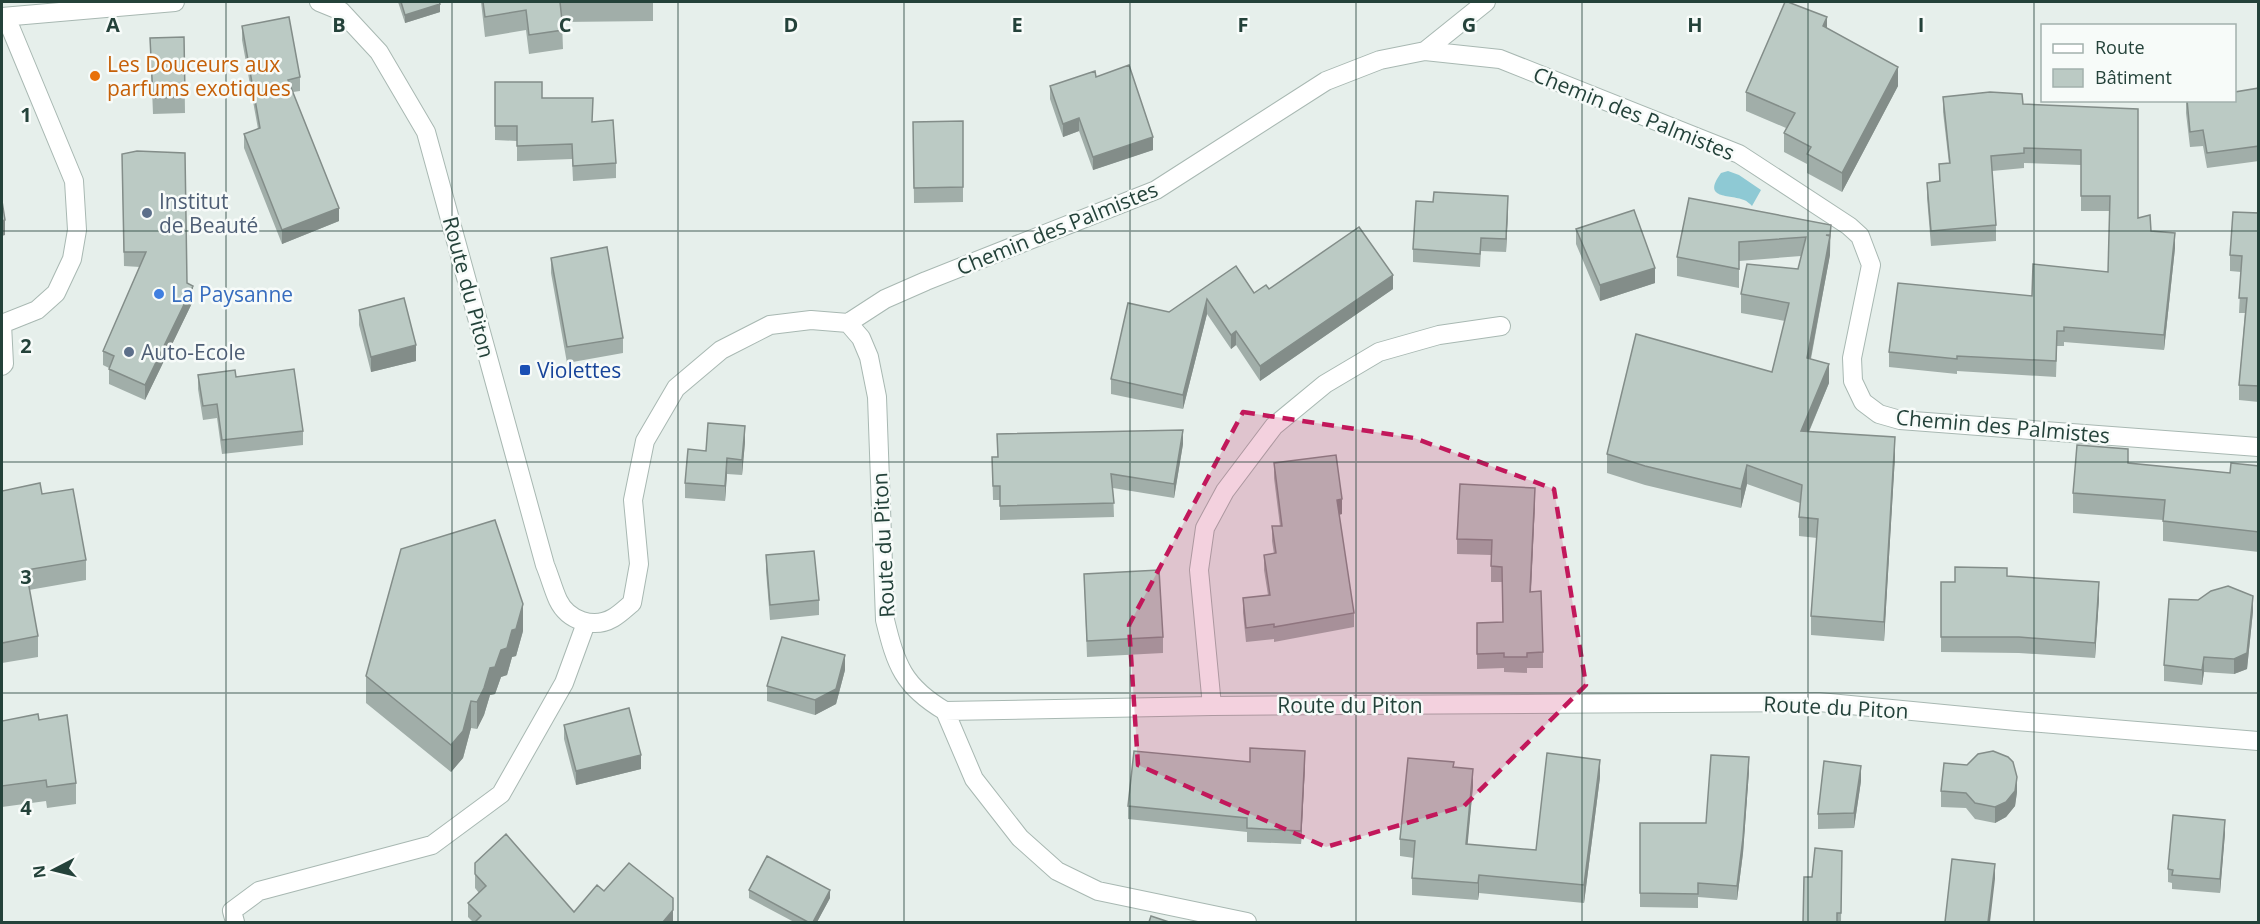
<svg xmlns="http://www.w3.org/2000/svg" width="2260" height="924" viewBox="0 0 2260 924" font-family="'Open Sans',sans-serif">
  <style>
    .water { fill: #8ec9d4 }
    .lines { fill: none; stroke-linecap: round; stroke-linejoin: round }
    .minor-casing { stroke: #a8b8b2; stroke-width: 20 }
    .minor { stroke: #fff; stroke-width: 18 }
    .wall { fill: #a1aea9 }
    .shaded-wall { fill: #838d89 }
    .building { fill: #bbcac4; stroke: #838d89; stroke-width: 1.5 }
    .marked { fill: #c2185b; fill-opacity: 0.2; stroke: #c2185b; stroke-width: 4.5; stroke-dasharray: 12 8; stroke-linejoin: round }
    .grid { fill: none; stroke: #24423a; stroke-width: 1.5; stroke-opacity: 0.55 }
    .food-dot { fill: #e8710a; stroke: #f7fbf9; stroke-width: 2 }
    .service-dot { fill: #5c6f8a; stroke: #f7fbf9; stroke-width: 2 }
    .shop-dot { fill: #3f7fe0; stroke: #f7fbf9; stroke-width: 2 }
    .transit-dot { fill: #1a4fb4; stroke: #f7fbf9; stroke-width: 2 }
    .labels { text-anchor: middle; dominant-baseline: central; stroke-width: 5; stroke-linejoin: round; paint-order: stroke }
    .food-label { font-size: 21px; fill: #c56008; stroke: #f7fbf9; text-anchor: start }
    .street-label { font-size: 21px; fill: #24423a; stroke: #f7fbf9 }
    .service-label { font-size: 21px; fill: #4e5e75; stroke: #f7fbf9; text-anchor: start }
    .shop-label { font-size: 21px; fill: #366cbe; stroke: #f7fbf9; text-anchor: start }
    .transit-label { font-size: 21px; fill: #164399; stroke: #f7fbf9; text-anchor: start }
    .grid-label { font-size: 20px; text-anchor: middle; font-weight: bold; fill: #24423a; stroke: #f7fbf9; stroke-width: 5; stroke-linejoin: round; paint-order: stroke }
  </style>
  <rect width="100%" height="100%" fill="#e6efeb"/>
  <path class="water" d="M 1728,171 L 1739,175 L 1761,190 L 1752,206 C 1750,204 1747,201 1744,200 C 1730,194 1701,200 1721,173 Z"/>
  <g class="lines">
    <defs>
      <path id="minor" d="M 319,2 L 341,11 L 379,52 L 426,132 L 545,565 C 550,577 553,589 558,600 C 568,621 594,629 613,618 C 620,614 626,608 632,603 L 639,564 L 633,500 L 645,441 L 676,388 L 721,350 L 770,325 L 811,320 L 848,323 L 861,338 L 869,357 L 877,397 L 885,620 C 896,665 903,686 945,711 L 1212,706 L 1819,702 L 2016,721 L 2258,741
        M 2,17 L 175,2
        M 1425,51 L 1486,2
        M 848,323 L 885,299 L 926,281 L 1156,190 L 1326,81 L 1380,60 L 1425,51 L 1500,59 L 1739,154 L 1849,226 L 1860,236 L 1871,265 L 1852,358 L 1853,381 L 1863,402 L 1879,414 L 1900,420 L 2258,447
        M 2,324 L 37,310 L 56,293 L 72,259 L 77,230 L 74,181 L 6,17
        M 2,366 L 4,364 L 2,324
        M 1212,706 L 1199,570 L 1205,528 L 1225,491 L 1274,426 L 1325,384 L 1379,352 L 1439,335 L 1501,326
        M 945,711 L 974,779 L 1020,838 L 1057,871 L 1098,891 L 1247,922
        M 235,922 L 232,911 L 259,891 L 432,845 L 501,794 L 564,683 L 586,623"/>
    </defs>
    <use href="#minor" class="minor-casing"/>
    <use href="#minor" class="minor"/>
  </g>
  <path class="wall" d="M 398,2 L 439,2 L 440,12 L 405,23 Z
    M 481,2 L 653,2 L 653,21 L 562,22 L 563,49 L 529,54 L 526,30 L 485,37 Z
    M 242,26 L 300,77 L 300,91 L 293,92 L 339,221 L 282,244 L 244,148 L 244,134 L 258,129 L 242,40 Z
    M 1827,28 L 1898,86 L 1842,192 L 1807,173 L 1807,164 L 1784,152 L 1784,133 L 1786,128 L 1746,111 L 1746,92 Z
    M 184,37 L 185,113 L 153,114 L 150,38 Z
    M 1096,77 L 1153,150 L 1093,170 L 1079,131 L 1063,137 L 1050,99 L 1050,86 Z
    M 495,82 L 542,98 L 593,122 L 616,163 L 616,178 L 573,181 L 572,159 L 517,161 L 517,141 L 495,140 Z
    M 2259,88 L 2259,161 L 2207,168 L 2203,146 L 2190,147 L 2186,113 L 2186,100 Z
    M 1943,97 L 2023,104 L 2138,109 L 2138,218 L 2151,231 L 2175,248 L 2164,350 L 2064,342 L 2064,346 L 2057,346 L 2056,377 L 1957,371 L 1957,374 L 1889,367 L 1889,352 L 2032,296 L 2108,272 L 2110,211 L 2081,211 L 2081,165 L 2024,163 L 2024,168 L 1992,171 L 1996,225 L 1996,241 L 1931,246 L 1927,198 L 1927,183 L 1939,182 L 1939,164 L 1949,164 L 1943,112 Z
    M 963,121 L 963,202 L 914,203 L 913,122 Z
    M 122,154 L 187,283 L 193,301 L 145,400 L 109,384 L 109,368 L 103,365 L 103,351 L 140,267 L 124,266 Z
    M 1689,198 L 1831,225 L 1830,254 L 1811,359 L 1829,383 L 1809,432 L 1895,456 L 1884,641 L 1811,635 L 1811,616 L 1817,538 L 1799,536 L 1799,517 L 1800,503 L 1747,484 L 1741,508 L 1645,485 L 1607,473 L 1607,454 L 1772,372 L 1785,321 L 1741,313 L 1741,294 L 1798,269 L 1801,256 L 1739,261 L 1739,288 L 1677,276 L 1677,257 Z
    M 1433,202 L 1508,210 L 1506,252 L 1481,251 L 1480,267 L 1413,262 L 1413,249 Z
    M 2259,213 L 2259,402 L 2239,400 L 2239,385 L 2245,313 L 2239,313 L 2241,272 L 2230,271 L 2230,255 Z
    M 1576,229 L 1655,283 L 1600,301 L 1576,244 Z
    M 551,258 L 623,338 L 623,353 L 567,363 L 551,273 Z
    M 1236,266 L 1254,293 L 1269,289 L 1393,289 L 1260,381 L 1236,345 L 1231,349 L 1207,314 L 1183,409 L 1111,394 L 1111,379 L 1169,312 Z
    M 359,310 L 416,361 L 371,372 L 359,325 Z
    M 198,375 L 236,377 L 303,431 L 303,445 L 222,454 L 217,418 L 203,420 L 198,389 Z
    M 997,434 L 1183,444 L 1174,498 L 1113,488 L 1114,517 L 1000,520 L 1000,500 L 993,500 L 992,457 L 998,457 Z
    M 745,442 L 742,475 L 727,474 L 725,501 L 685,498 L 685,483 L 706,451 Z
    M 1274,463 L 1342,514 L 1339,515 L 1354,613 L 1354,627 L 1274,642 L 1274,639 L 1246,642 L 1243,613 L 1243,598 L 1268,595 L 1264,570 L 1264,555 L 1274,554 L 1272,541 L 1272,526 L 1280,526 L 1274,478 Z
    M 2128,463 L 2230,473 L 2259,466 L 2259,552 L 2163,541 L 2163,520 L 2073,513 L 2073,493 Z
    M 2,491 L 42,494 L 86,560 L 86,580 L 29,590 L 38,636 L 38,657 L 2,663 Z
    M 1535,503 L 1531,592 L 1543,652 L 1543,668 L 1527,668 L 1527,673 L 1504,672 L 1504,668 L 1477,669 L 1477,623 L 1503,622 L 1502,582 L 1491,582 L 1491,555 L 1457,554 L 1457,539 Z
    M 766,555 L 819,600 L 819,615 L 770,620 L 766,571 Z
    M 1084,574 L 1163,637 L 1163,653 L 1087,657 Z
    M 2007,576 L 2099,598 L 2095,658 L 2019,653 L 1941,652 L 1941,582 L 1955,582 Z
    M 2253,611 L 2247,669 L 2234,674 L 2204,672 L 2202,685 L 2164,681 L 2164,665 Z
    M 523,631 L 516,656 L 512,657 L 507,675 L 501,677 L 495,694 L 490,695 L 484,715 L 477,729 L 471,728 L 463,758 L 451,772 L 366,703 L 366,676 Z
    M 845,670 L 836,704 L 815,715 L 767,701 L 767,686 Z
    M 39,720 L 76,783 L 76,804 L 47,808 L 46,801 L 2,807 L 2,721 Z
    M 564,725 L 641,769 L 576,785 L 564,739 Z
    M 1250,762 L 1305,765 L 1301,844 L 1247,842 L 1247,832 L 1128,819 L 1128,806 Z
    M 1454,767 L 1473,786 L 1467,845 L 1536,850 L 1600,777 L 1584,903 L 1479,893 L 1478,900 L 1412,895 L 1412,878 L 1414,858 L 1400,856 L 1400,839 Z
    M 1749,771 L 1743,853 L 1737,900 L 1698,897 L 1698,908 L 1640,907 L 1640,823 L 1706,823 Z
    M 1861,781 L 1854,828 L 1818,829 L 1818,814 Z
    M 1941,791 L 2017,792 L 2015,806 L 2006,817 L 1995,823 L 1975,819 L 1966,808 L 1941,807 Z
    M 2225,833 L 2220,893 L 2172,889 L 2172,883 L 2168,882 L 2168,869 Z
    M 1842,851 L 1841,922 L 1803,922 L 1812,877 Z
    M 475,863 L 574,912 L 604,891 L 673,922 L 473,922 L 468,917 L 468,903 L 479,893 L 475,888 Z
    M 749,890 L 830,898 L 817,922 L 794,922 L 749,898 Z"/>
  <path class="shaded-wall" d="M 440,4 L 440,12 L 405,23 L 405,15 Z
    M 1827,17 L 1827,36 L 1823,26 Z
    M 1898,67 L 1898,86 L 1842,192 L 1842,173 Z
    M 1079,118 L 1079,131 L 1063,137 L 1063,124 Z
    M 1153,137 L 1153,150 L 1093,170 L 1093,157 Z
    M 1508,196 L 1508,210 L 1506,252 L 1506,239 Z
    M 339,208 L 339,221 L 282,244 L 282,230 Z
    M 5,220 L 5,235 L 2,236 L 2,221 Z
    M 2175,233 L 2175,248 L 2164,350 L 2164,335 Z
    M 1830,236 L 1830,255 L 1807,377 L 1807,358 Z
    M 1655,268 L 1655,283 L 1600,301 L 1600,285 Z
    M 1393,275 L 1393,289 L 1260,381 L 1260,366 Z
    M 193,286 L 193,301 L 145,400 L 145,385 Z
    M 1207,299 L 1207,314 L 1183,409 L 1183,395 Z
    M 1236,331 L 1236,345 L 1231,349 L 1231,335 Z
    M 416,345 L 416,361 L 371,372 L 371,357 Z
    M 1829,364 L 1829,383 L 1801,450 L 1801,431 Z
    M 745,426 L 745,442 L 742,475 L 742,460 Z
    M 1183,430 L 1183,444 L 1174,498 L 1174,484 Z
    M 1895,437 L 1895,456 L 1884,641 L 1884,622 Z
    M 727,458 L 727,474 L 725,501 L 725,486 Z
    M 1747,465 L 1747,484 L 1741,508 L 1741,489 Z
    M 1535,488 L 1535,503 L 1530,607 L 1530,592 Z
    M 1342,499 L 1342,514 L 1337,515 L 1337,500 Z
    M 2099,582 L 2099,598 L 2095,658 L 2095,643 Z
    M 2253,596 L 2253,611 L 2247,669 L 2234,674 L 2234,659 Z
    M 523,604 L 523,631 L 516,656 L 512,657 L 507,675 L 501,677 L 495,694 L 490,695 L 484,715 L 477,729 L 477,702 L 490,668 L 512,630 Z
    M 845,655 L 845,670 L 836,704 L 815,715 L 815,700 Z
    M 2204,657 L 2204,672 L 2202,685 L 2202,670 Z
    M 471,701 L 471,728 L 463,758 L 451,772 L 451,745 Z
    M 1305,751 L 1305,765 L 1301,844 L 1301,831 Z
    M 641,755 L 641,769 L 576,785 L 576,771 Z
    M 1749,757 L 1749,771 L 1743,853 L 1737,900 L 1737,886 Z
    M 1600,760 L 1600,777 L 1584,903 L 1584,885 Z
    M 1861,766 L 1861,781 L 1854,828 L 1854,813 Z
    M 1473,769 L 1473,786 L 1466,862 L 1466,844 Z
    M 2017,777 L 2017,792 L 2015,806 L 2006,817 L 1995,823 L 1995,807 Z
    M 2225,820 L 2225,833 L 2220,893 L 2220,879 Z
    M 1995,864 L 1995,879 L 1990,922 L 1988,922 Z
    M 1479,875 L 1479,893 L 1478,900 L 1478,883 Z
    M 830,890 L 830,898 L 817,922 L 813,922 Z
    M 673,910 L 673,922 L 663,922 Z"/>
  <path class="building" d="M 401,2 L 439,2 L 440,4 L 405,15 Z
    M 483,2 L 653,2 L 560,2 L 563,30 L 529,35 L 526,10 L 485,17 Z
    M 1785,2 L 1788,2 L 1827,17 L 1823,26 L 1898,67 L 1842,173 L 1807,154 L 1811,147 L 1784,133 L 1795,113 L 1746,92 Z
    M 289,17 L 300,77 L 288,80 L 339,208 L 282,230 L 244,134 L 260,128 L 242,26 Z
    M 184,37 L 185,97 L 153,98 L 150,38 Z
    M 1129,65 L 1153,137 L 1093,157 L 1079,118 L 1063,124 L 1050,86 L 1095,71 L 1096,77 Z
    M 495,82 L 542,82 L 542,98 L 593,98 L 592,122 L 613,120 L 616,163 L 573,166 L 572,144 L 517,146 L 517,126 L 495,126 Z
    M 2259,88 L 2259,146 L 2207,153 L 2203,130 L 2190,132 L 2187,100 L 2235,100 L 2235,92 Z
    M 1990,92 L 2022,94 L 2023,104 L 2138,109 L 2138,218 L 2150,215 L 2151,231 L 2175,233 L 2164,335 L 2064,327 L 2064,331 L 2057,331 L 2056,361 L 1957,356 L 1957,359 L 1889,352 L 1898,283 L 2032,296 L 2033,264 L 2108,272 L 2110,196 L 2081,196 L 2081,150 L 2024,148 L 2024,153 L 1991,156 L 1996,225 L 1931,231 L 1927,183 L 1940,181 L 1939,164 L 1950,163 L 1943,97 Z
    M 963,121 L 963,187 L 914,188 L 913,122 Z
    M 137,151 L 185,153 L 187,283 L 193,286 L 145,385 L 109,369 L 114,356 L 103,351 L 146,252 L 124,252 L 122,154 Z
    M 1434,192 L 1508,196 L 1506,239 L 1481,238 L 1480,254 L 1413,249 L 1416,201 L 1433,202 Z
    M 1689,198 L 1831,225 L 1830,235 L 1826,235 L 1830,236 L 1807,358 L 1829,364 L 1801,431 L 1895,437 L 1884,622 L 1811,616 L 1818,519 L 1799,517 L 1802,485 L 1747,465 L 1741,489 L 1645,466 L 1607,454 L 1636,334 L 1772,372 L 1789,303 L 1741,294 L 1747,264 L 1798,269 L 1806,237 L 1739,242 L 1739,269 L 1677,257 Z
    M 2,201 L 5,220 L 2,221 Z
    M 1634,210 L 1655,268 L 1600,285 L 1576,229 Z
    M 2233,212 L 2259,213 L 2259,386 L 2239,385 L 2247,298 L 2239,298 L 2242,256 L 2230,255 Z
    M 1359,227 L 1393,275 L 1260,366 L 1236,331 L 1231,335 L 1207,299 L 1183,395 L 1111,379 L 1128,303 L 1169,312 L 1236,266 L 1254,293 L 1266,285 L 1269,289 Z
    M 607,247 L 623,338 L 567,347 L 551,258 Z
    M 404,298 L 416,345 L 371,357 L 359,310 Z
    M 294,369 L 303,431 L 222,440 L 217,404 L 203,406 L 198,375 L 235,370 L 236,377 Z
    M 708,423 L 745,426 L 742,460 L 727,458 L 725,486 L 685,483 L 688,449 L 706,451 Z
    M 1183,430 L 1174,484 L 1111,474 L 1114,503 L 1000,506 L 1000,486 L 993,486 L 992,457 L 998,457 L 997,434 Z
    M 2077,445 L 2128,449 L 2128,463 L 2230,473 L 2231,463 L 2259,466 L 2259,532 L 2163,521 L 2165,500 L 2073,493 Z
    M 1336,455 L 1342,499 L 1337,500 L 1354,613 L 1274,627 L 1274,624 L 1246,628 L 1243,598 L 1270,595 L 1264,555 L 1276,553 L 1272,526 L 1282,526 L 1274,463 Z
    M 40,483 L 42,494 L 73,489 L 86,560 L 26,570 L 38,636 L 2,643 L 2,491 Z
    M 1460,484 L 1535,488 L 1530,592 L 1541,591 L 1543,652 L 1527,653 L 1527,657 L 1504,657 L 1504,653 L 1477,654 L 1477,623 L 1503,622 L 1502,567 L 1491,566 L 1492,540 L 1457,539 Z
    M 495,520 L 523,604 L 516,629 L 512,630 L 507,648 L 501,650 L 495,667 L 490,668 L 484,688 L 477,702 L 471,701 L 463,731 L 451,745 L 366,676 L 401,549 Z
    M 814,551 L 819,600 L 770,605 L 766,555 Z
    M 1955,567 L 2007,568 L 2007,576 L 2099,582 L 2095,643 L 2019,637 L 1941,637 L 1941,582 L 1955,582 Z
    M 1159,570 L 1163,637 L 1087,641 L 1084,574 Z
    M 2228,586 L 2253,596 L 2247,653 L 2234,659 L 2204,657 L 2202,670 L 2164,665 L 2169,599 L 2198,600 L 2211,591 Z
    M 782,637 L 845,655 L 836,689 L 815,700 L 767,686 Z
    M 629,708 L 641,755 L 576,771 L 564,725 Z
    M 38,714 L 39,720 L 67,715 L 76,783 L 47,787 L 46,780 L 2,786 L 2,721 Z
    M 1250,748 L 1305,751 L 1301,831 L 1247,828 L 1247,818 L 1128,806 L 1134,751 L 1250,762 Z
    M 1993,751 L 2008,757 L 2013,762 L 2017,777 L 2015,791 L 2006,802 L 1995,807 L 1975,803 L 1966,793 L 1941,791 L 1944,763 L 1967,765 L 1978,754 Z
    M 1547,753 L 1600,760 L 1584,885 L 1479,875 L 1478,883 L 1412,878 L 1415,841 L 1400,839 L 1408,758 L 1454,762 L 1453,767 L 1473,769 L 1466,844 L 1536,850 Z
    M 1711,755 L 1749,757 L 1743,838 L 1737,886 L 1698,883 L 1698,894 L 1640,893 L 1640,823 L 1706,823 Z
    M 1824,761 L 1861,766 L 1854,813 L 1818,814 Z
    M 2173,815 L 2225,820 L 2220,879 L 2172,875 L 2173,870 L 2168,869 Z
    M 506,834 L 574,912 L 597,885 L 604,891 L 629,863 L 673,898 L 673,910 L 663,922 L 475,922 L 481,916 L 468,903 L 486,886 L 475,874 L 475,863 Z
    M 1815,848 L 1842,851 L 1841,913 L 1837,913 L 1837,922 L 1803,922 L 1804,877 L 1812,877 Z
    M 767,856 L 830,890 L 813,922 L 808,922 L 749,890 Z
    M 1952,859 L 1995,864 L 1988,922 L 1945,922 Z
    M 1151,916 L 1169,922 L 1149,922 Z"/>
  <path class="marked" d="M 1243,412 L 1414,438 L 1554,489 L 1586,685 L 1464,806 L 1326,847 L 1138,765 L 1129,625 Z"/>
  <path class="grid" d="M 226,2 L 226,922M 452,2 L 452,922M 678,2 L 678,922M 904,2 L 904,922M 1130,2 L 1130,922M 1356,2 L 1356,922M 1582,2 L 1582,922M 1808,2 L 1808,922M 2034,2 L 2034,922M 2,231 L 2258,231M 2,462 L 2258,462M 2,693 L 2258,693"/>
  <circle class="food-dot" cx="95" cy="76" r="6"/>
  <g class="service-dot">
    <circle cx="147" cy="213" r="6"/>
    <circle cx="129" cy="352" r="6"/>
  </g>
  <circle class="shop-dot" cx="159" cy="294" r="6"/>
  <rect class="transit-dot" x="519" y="364" width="12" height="12" rx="3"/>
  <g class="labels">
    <g class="food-label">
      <text x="107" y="64">Les Douceurs aux<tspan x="107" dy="24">parfums exotiques</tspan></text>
    </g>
    <g class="street-label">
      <text transform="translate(1634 113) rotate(22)">Chemin des Palmistes</text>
      <text transform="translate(1057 228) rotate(-22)">Chemin des Palmistes</text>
      <text transform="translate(469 287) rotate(75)">Route du Piton</text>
      <text transform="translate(2003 426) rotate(5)">Chemin des Palmistes</text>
      <text transform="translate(883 545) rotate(-93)">Route du Piton</text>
      <text x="1350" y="705">Route du Piton</text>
      <text transform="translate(1836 707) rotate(3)">Route du Piton</text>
    </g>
    <g class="service-label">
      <text x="159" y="201">Institut<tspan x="159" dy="24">de Beauté</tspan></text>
      <text x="141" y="352">Auto-Ecole</text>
    </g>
    <g class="shop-label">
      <text x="171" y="294">La Paysanne</text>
    </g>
    <g class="transit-label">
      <text x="537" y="370">Violettes</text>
    </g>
  </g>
  <g class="grid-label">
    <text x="113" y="32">A</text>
    <text x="339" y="32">B</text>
    <text x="565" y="32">C</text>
    <text x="791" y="32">D</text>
    <text x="1017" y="32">E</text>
    <text x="1243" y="32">F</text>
    <text x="1469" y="32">G</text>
    <text x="1695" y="32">H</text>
    <text x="1921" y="32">I</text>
    <text x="26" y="122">1</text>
    <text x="26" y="353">2</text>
    <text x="26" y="584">3</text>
    <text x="26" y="815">4</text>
  </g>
  <rect width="2260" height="924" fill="none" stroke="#24423a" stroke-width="6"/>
  <rect x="2041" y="24" width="195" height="78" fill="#f7fbf9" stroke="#a3b1ad" stroke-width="1.5"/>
  <rect x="2053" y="44" width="30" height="9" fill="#ffffff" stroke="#a3b1ad" stroke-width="1.5"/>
  <text x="2095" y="54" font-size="18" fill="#24423a">Route</text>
  <rect x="2053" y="69" width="30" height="18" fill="#bbcac4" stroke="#a3b1ad" stroke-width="1.5"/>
  <text x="2095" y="84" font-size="18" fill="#24423a">Bâtiment</text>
  <g transform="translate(54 870) rotate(263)" stroke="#f7fbf9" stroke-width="4.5" paint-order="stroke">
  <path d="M0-4.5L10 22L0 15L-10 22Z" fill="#24423a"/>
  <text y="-9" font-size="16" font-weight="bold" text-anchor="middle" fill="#24423a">N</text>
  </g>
</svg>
